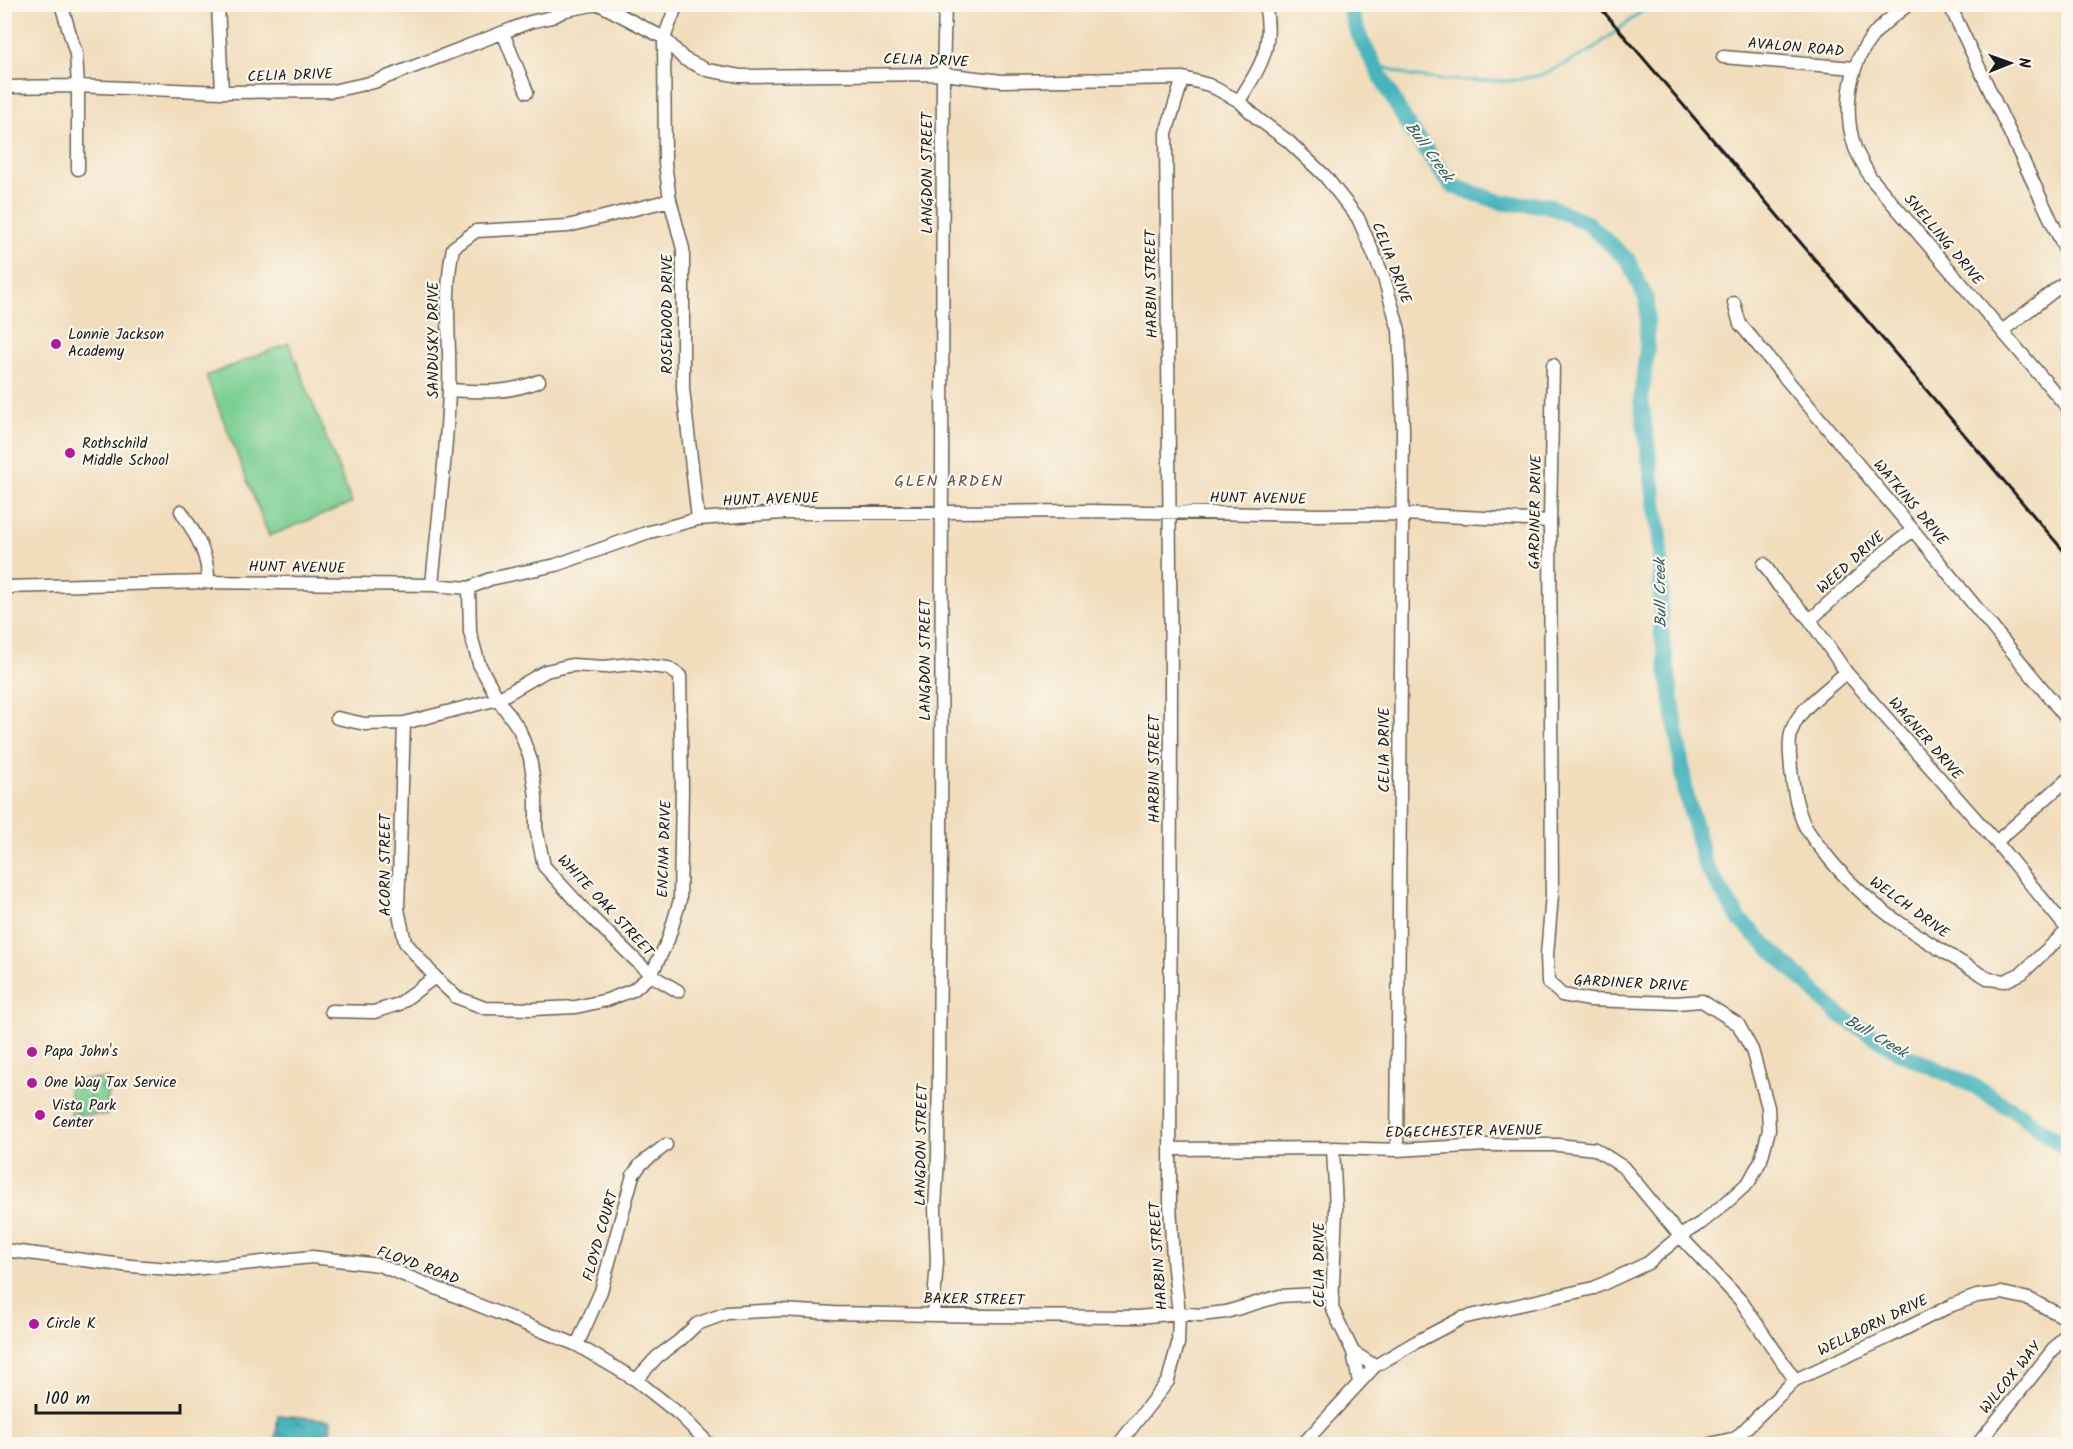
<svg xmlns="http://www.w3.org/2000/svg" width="2073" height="1449" viewBox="0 0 2073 1449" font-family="Kalam,sans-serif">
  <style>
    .grass { fill: #78cd91; stroke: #4a7456; stroke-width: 1.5 }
    .cemetery { fill: url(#cemetery-stones); stroke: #4a7456; stroke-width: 1.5 }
    .water { fill: url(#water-ripples); stroke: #30686c; stroke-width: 1.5 }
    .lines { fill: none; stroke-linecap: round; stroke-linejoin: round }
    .stream { stroke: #44b4bc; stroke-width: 3 }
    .river { stroke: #44b4bc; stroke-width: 16 }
    .minor-casing { stroke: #676054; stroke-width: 15 }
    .minor { stroke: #fff; stroke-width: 12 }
    .rail { stroke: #1c1c1c; stroke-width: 3 }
    .poi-dot { fill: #b5179e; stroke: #fbf7ec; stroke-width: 2 }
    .labels { text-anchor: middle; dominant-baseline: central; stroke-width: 4.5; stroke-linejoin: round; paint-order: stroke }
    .street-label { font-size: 15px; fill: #1c1c1c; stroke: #fbf7ec }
    .poi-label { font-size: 15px; fill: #1c1c1c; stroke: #fbf7ec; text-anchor: start }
    .water-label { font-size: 16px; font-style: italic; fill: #2e6064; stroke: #fbf7ec }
    .neighbourhood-label { font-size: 16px; letter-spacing: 1.5px; fill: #624e54; stroke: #fbf7ec }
  </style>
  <defs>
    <pattern id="cemetery-stones" width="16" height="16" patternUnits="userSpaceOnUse" patternTransform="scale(1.5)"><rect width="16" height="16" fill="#78cd91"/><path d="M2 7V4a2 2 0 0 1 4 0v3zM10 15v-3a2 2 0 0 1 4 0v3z" fill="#67af7c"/></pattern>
    <pattern id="water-ripples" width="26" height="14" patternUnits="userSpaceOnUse" patternTransform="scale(1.5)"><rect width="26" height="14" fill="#44b4bc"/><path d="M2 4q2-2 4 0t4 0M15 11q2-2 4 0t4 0" fill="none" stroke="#389298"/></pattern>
  </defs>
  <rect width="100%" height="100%" fill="#fbf7ec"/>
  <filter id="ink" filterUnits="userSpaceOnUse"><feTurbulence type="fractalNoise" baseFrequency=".0167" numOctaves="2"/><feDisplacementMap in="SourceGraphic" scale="12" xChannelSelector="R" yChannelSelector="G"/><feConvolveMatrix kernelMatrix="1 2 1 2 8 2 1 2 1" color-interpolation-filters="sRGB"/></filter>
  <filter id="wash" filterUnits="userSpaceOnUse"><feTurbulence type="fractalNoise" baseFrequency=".008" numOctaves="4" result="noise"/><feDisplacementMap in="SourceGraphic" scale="24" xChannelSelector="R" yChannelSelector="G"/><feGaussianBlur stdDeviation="1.35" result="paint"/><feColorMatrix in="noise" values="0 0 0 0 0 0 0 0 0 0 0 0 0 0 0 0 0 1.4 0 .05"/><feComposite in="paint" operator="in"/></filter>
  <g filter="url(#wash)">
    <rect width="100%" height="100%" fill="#f1ddbc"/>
    <path class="grass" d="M 289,343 L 352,503 L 269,536 L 206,376 Z"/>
    <path class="cemetery" d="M 107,1079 L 108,1115 L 70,1115 L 69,1080 Z"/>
    <path class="water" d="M 278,1415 L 331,1420 L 329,1444 L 275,1444 Z"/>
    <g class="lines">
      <path class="stream" d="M 1373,63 L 1410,76 L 1443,80 L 1508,81 L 1542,75 L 1589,52 L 1641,12 L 1660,4"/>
      <path class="river" d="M 1347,4 L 1361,40 L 1407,124 L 1452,186 L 1504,203 L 1547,205 L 1587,223 L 1628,260 L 1647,301 L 1647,348 L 1641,399 L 1660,538 L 1661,629 L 1686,794 L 1705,865 L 1740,920 L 1838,1014 L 1899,1052 L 1972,1085 L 2023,1116 L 2068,1150"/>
    </g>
  </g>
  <g filter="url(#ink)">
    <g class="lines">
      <defs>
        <path id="minor" d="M 61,4 L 76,54 L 78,86 L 78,169
          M 218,4 L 222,92
          M 599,4 L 664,38 L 684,59 L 707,70 L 740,76 L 943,74 L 1002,81 L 1183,78 L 1209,85 L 1239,101 L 1258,119 L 1288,141 L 1325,176 L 1358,218 L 1384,278 L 1399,330 L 1403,430 L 1397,1150
          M 677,4 L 664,38 L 665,163 L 670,200 L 683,249 L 683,389 L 698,519
          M 1909,4 C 1895,15 1881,24 1871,38 C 1848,68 1843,112 1855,148 C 1859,158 1865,167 1870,177 L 2068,408
          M 1949,4 L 2068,256
          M 503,33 L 527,92
          M 1723,57 L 1854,68
          M 4,87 L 78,86 L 222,92 L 332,91 L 374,82 L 530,22 L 552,17 L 566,10 L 598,4
          M 1239,101 C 1261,65 1274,48 1265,4
          M 1734,303 L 1740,324 L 1913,530 L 2068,720
          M 2002,331 L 2068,280
          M 449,390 C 483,392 507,394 539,381
          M 181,511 C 195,534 209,554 208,582
          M 1764,564 L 1778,585 L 1810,620 L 1846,672 L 1996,842 L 2068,930
          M 432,585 C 438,520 447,455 449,389 C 451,342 443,295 453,248 L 476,231 L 568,226 L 670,200
          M 4,587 L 208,582 L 432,585 L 469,588 L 490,579 L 556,565 L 646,533 L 698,519 L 782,513 L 1089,511 L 1317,515 L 1402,514 L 1550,521
          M 469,588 L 470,632 L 479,664 L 498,699 L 519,729 L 530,758 L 536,796 L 536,828 L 544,866 L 588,914 L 651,975 L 678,991
          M 1810,620 L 1887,550 L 1913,530
          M 1846,672 C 1831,687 1805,704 1795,723 C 1787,737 1790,754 1791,769 C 1793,788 1796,808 1805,826 C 1810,835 1817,844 1824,852 C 1866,908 1930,944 1989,979 L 2005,981 L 2022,973 L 2068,930
          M 337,718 L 365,724 L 404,723 L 498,699 L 546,671 L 572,665 L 604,667 L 631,664 L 668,668 L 680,676 L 682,789 L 680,900 L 668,940 L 651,975 L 633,990 L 607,1000 L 576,1007 L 532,1009 L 485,1008 L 456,997 L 435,977 L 405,942 L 398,909 L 404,723
          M 1996,842 L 2068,779
          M 331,1011 L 374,1012 L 399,1004 L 435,977
          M 1333,1148 L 1336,1208 L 1332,1308 L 1353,1352 L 1375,1366
          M 1171,1149 L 1333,1148 L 1397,1150 L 1486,1145 L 1558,1145 L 1595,1149 L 1623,1167 L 1680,1236 L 1741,1301 L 1795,1380
          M 4,1250 L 131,1266 L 183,1270 L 312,1257 L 379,1265 L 577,1345 L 636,1380 L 679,1414 L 709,1444
          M 933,1314 L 937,1262 L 935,1208 L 938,1157 L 941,854 L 943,74 L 945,4
          M 577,1345 L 601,1291 L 633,1175 L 641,1164 L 666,1145
          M 1353,1352 L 1359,1382
          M 636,1380 L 657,1357 L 679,1341 L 697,1324 L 727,1313 L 781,1310 L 834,1313 L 990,1316 L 1138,1317 L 1179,1313 L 1200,1315 L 1226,1312 L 1280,1296 L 1333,1293
          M 1119,1444 L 1168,1381 L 1178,1344 L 1179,1313 L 1173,1260 L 1170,1203 L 1171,677 L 1166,133 L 1183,78
          M 1303,1444 L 1375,1366 L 1416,1342 L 1462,1318 L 1594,1288 L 1648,1263 L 1680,1236 L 1701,1223 L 1727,1202 L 1749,1182 L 1761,1160 L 1769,1130 L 1768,1107 L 1752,1050 L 1738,1024 L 1702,1001 L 1676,1003 L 1590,1000 L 1562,995 L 1548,982 L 1547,955 L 1552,895 L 1550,521 L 1553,365
          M 1710,1444 L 1736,1438 L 1795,1380 L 1891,1336 L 1952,1305 L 1977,1296 L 2002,1293 L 2029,1299 L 2068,1319
          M 1978,1444 L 2068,1331"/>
      </defs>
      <use href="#minor" class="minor-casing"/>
      <use href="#minor" class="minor"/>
      <path class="rail" d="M 1597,4 L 2068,556"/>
    </g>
  </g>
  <g class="poi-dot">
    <circle cx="56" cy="344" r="6"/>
    <circle cx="70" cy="453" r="6"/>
    <circle cx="32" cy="1052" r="6"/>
    <circle cx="32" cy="1083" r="6"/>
    <circle cx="40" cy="1115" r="6"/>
    <circle cx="34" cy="1324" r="6"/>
  </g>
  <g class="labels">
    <g class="street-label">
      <text transform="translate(1796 48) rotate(5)">AVALON ROAD</text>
      <text transform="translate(926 61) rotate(2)">CELIA DRIVE</text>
      <text transform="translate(290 76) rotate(-2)">CELIA DRIVE</text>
      <text transform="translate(928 173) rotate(-90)">LANGDON STREET</text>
      <text transform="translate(1943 240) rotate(50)">SNELLING DRIVE</text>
      <text transform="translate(1391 263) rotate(69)">CELIA DRIVE</text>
      <text transform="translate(1152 284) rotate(-91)">HARBIN STREET</text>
      <text transform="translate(668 314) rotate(-90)">ROSEWOOD DRIVE</text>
      <text transform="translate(434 340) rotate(-90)">SANDUSKY DRIVE</text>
      <text transform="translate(1258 499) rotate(1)">HUNT AVENUE</text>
      <text transform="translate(771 500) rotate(-2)">HUNT AVENUE</text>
      <text transform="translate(1910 503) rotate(50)">WATKINS DRIVE</text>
      <text transform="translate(1536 512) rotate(-89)">GARDINER DRIVE</text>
      <text transform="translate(1851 563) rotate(-42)">WEED DRIVE</text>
      <text transform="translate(297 568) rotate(1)">HUNT AVENUE</text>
      <text transform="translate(926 660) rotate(-90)">LANGDON STREET</text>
      <text transform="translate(1925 739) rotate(49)">WAGNER DRIVE</text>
      <text transform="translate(1385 750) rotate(-90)">CELIA DRIVE</text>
      <text transform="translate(1155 769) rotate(-90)">HARBIN STREET</text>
      <text transform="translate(665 849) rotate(-88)">ENCINA DRIVE</text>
      <text transform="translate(386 865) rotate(-90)">ACORN STREET</text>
      <text transform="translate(605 906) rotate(47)">WHITE OAK STREET</text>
      <text transform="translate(1909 908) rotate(36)">WELCH DRIVE</text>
      <text transform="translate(1631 984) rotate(3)">GARDINER DRIVE</text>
      <text transform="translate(1464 1132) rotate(-1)">EDGECHESTER AVENUE</text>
      <text transform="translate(922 1145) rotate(-89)">LANGDON STREET</text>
      <text transform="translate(601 1236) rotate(-74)">FLOYD COURT</text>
      <text transform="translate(1159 1256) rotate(-94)">HARBIN STREET</text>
      <text transform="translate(1320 1265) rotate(-90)">CELIA DRIVE</text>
      <text transform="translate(418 1266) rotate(20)">FLOYD ROAD</text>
      <text transform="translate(974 1300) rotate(1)">BAKER STREET</text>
      <text transform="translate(1873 1326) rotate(-26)">WELLBORN DRIVE</text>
      <text transform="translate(2011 1378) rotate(-51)">WILCOX WAY</text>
    </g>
    <g class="poi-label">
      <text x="68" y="335">Lonnie Jackson<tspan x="68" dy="17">Academy</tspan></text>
      <text x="82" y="444">Rothschild<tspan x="82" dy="17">Middle School</tspan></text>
      <text x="44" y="1052">Papa John's</text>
      <text x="44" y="1083">One Way Tax Service</text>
      <text x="52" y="1106">Vista Park<tspan x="52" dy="17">Center</tspan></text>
      <text x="46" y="1324">Circle K</text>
    </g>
    <g class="water-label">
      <text transform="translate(1429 152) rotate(54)">Bull Creek</text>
      <text transform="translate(1661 593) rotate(-91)">Bull Creek</text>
      <text transform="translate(1876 1037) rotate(30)">Bull Creek</text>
    </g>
    <g class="neighbourhood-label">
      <text x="949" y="481">GLEN ARDEN</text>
    </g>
  </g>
  <rect width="2073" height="1449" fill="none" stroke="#fbf7ec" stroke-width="24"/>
  <g transform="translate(2010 63) rotate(89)" stroke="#fbf7ec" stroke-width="4.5" paint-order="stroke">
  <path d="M0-4.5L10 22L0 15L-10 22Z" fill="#1c1c1c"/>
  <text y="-9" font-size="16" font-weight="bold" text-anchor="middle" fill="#1c1c1c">N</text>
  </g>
  <path d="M36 1404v9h144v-9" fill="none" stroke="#1c1c1c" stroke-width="3"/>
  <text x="45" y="1404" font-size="18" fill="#1c1c1c" stroke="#fbf7ec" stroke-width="4.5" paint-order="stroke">100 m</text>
</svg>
